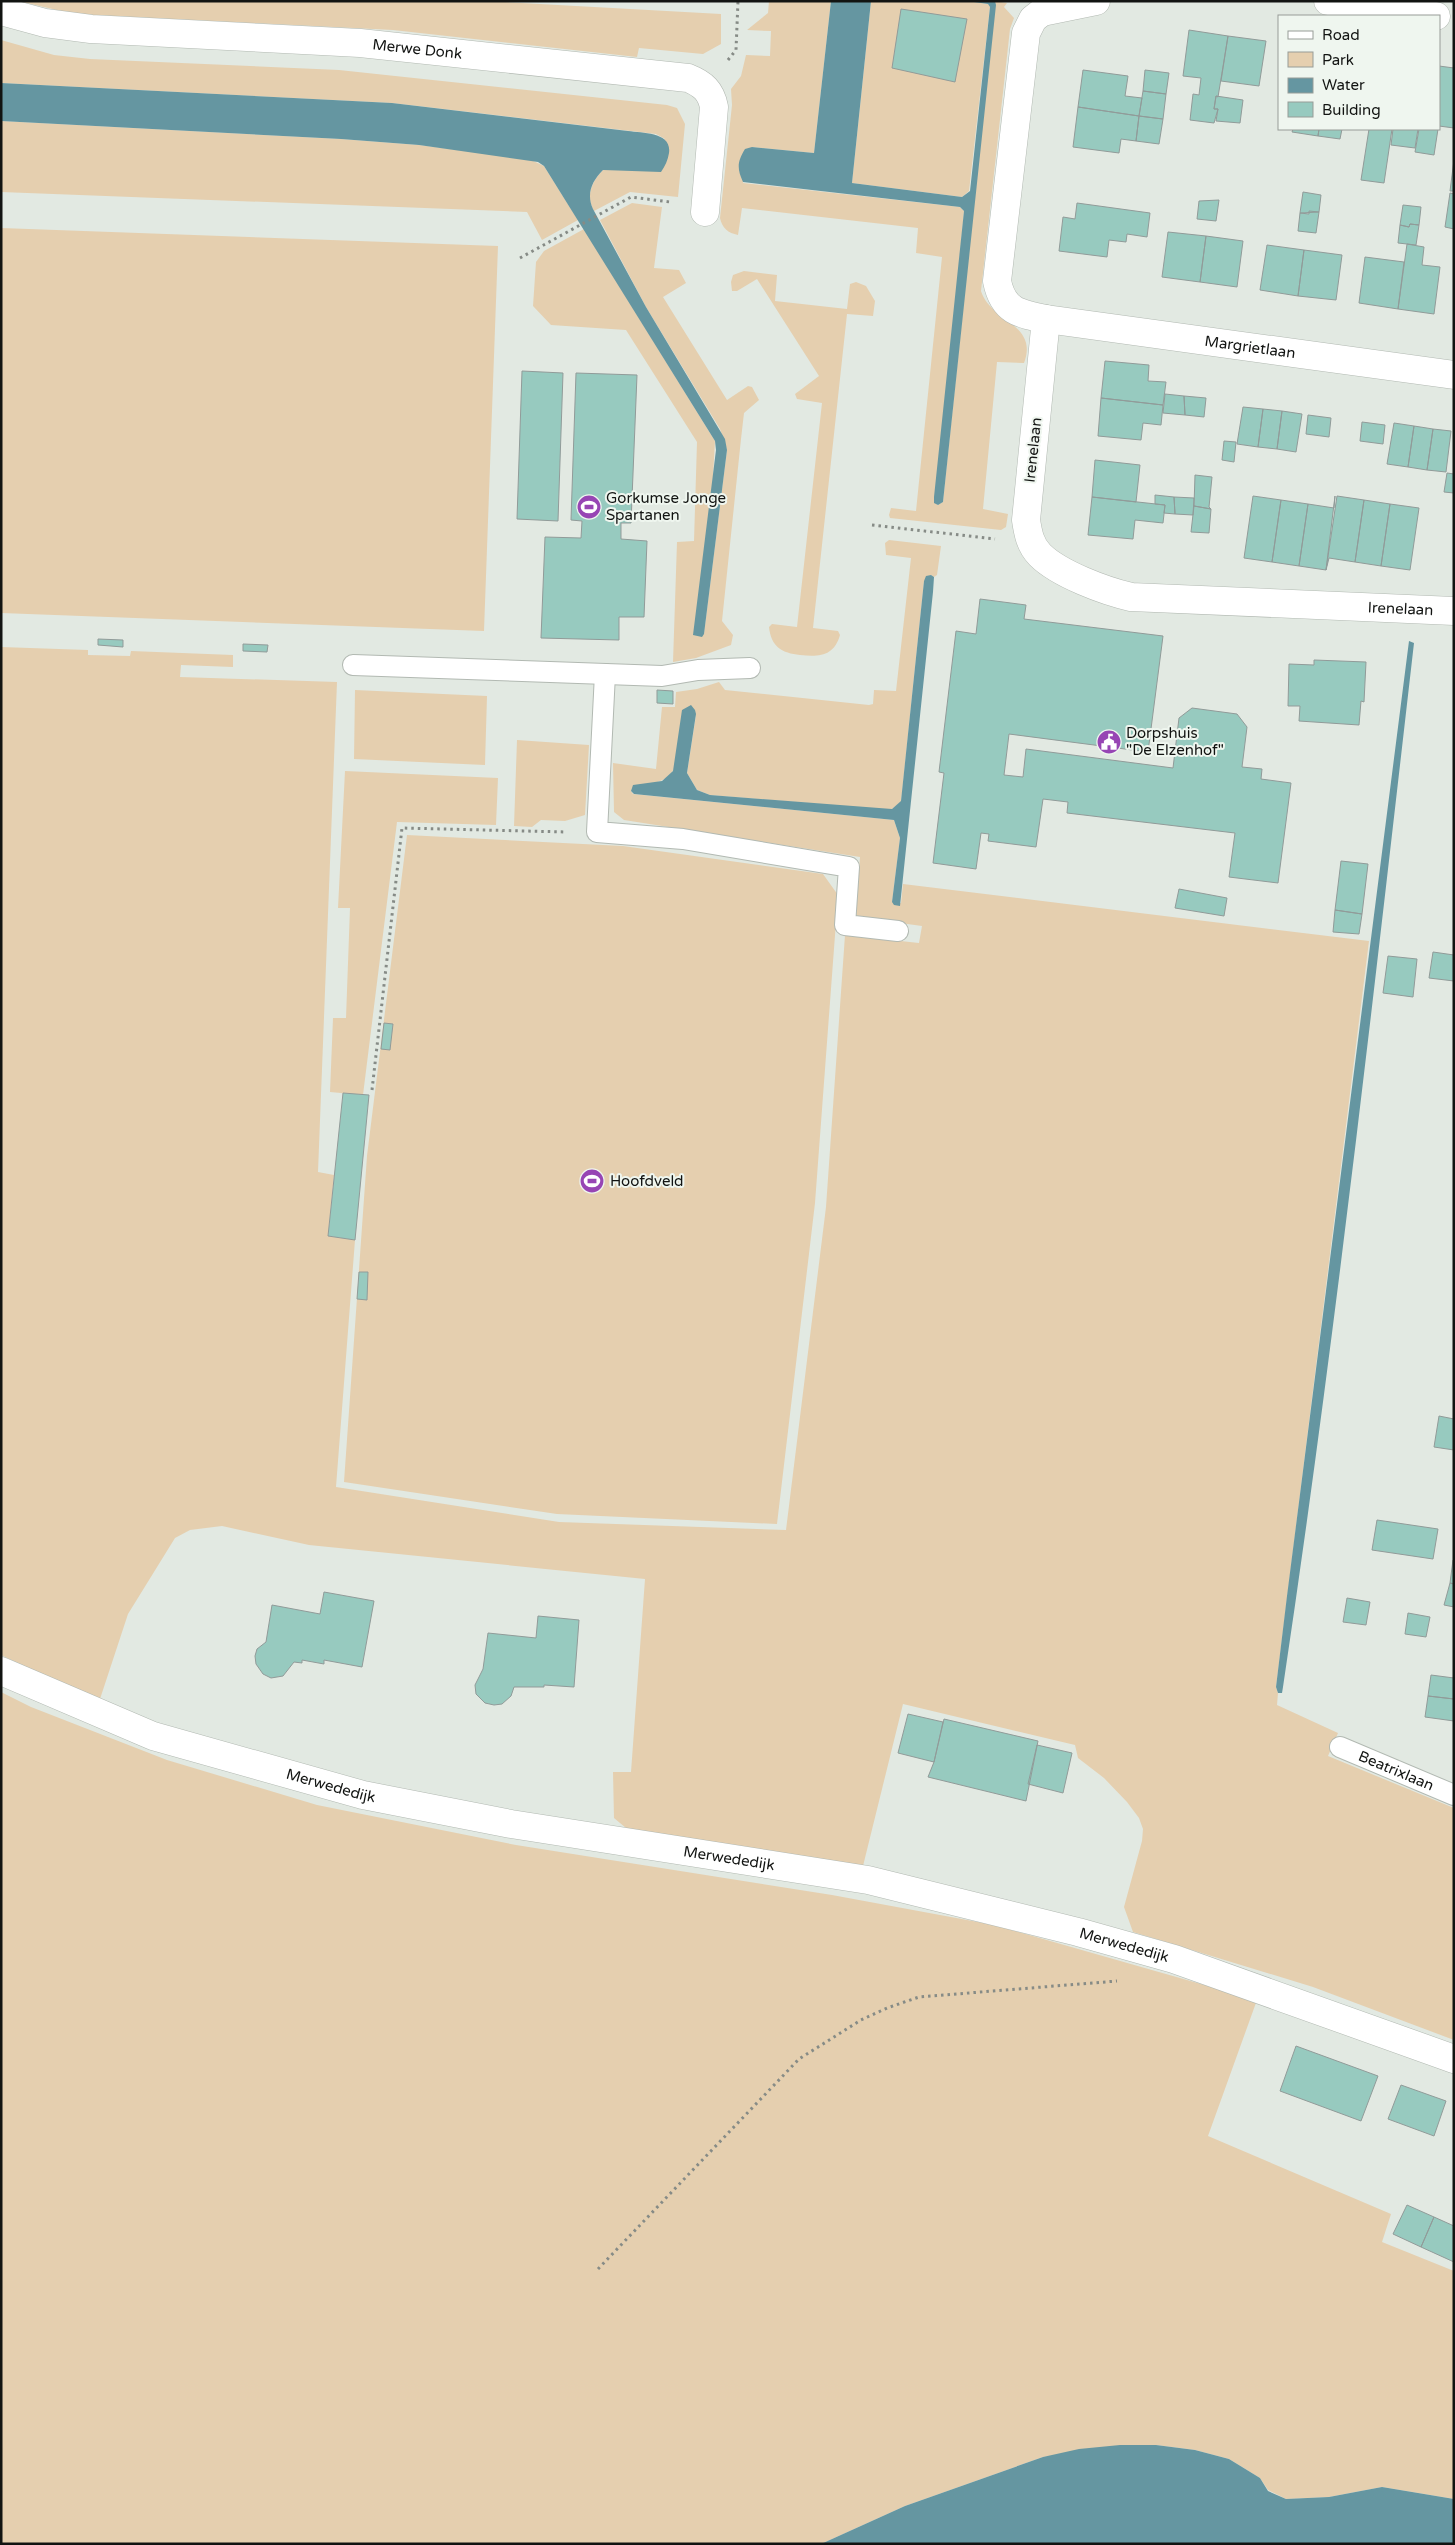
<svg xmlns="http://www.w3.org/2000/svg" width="1455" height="2545" viewBox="0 0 1455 2545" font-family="'Varela Round',sans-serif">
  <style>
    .green { fill: #e5cfaf }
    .water { fill: #6596a1 }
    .building { fill: #97cabf; stroke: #919b99 }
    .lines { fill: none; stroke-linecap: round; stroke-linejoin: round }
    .service-casing { stroke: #b2b9b2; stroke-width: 22 }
    .minor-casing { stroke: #b2b9b2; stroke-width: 29 }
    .path { stroke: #868b86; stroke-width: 3; stroke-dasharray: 2.5 4; stroke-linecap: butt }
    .service { stroke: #fff; stroke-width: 20 }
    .minor { stroke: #fff; stroke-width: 28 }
    .labels { text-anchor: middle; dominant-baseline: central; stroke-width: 4; stroke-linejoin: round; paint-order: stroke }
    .street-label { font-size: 15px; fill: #121412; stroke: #eff6ef }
    .poi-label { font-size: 15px; fill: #121412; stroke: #eff6ef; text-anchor: start }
  </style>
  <rect width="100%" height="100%" fill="#e2e9e2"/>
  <path class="green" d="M 18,1 L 487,1 L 721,14 L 721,44 L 703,54 L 639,48 L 637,57 L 393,30 L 74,14 Z
    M 769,1 L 831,1 L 814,153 L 752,147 L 743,183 L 960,207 L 964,211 L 937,505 L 943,502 L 995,1 L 1007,3 L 1004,7 L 1014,18 L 1010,29 L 981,291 C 990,321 1039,324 1024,363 L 997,362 L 983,509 L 1008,514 L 1006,527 L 1001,530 L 890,518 L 889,515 L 891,508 L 916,511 L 942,257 L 916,253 L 918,228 L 742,208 L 738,235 C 728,233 722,228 720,218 L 732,105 L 731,89 L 741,76 L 746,55 L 770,56 L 771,31 L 747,30 L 768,13 Z
    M 871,1 L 967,1 L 988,4 L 990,7 L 969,191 L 962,197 L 852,183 Z
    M 1,40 L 54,55 L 90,59 L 339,70 L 667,105 L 677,108 L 685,124 L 678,197 L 630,192 L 594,211 C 585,196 592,181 603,170 L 612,169 L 665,139 L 656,134 L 392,103 L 1,83 Z
    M 1,121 L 341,139 L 419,145 L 529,159 L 544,166 L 578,220 L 542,240 L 527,212 L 1,192 Z
    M 632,203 L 662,207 L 654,268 L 679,270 L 686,283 L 663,297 L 727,400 L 748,386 L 752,387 L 759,400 L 744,413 L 741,439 L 722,621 L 733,635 L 731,645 L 696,658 L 673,662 L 677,542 L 694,541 L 697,442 L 626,330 L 551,325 L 533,306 L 536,262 L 544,251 L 584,229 L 715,441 L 704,634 L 727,450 L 720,429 L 646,307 L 600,220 Z
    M 1,228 L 498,246 L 484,631 L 1,613 Z
    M 744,271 L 777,275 L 775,301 L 847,309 L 850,284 L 856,282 L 866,286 L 875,301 L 873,316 L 847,314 L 813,628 L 838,631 L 840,635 C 834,656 820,657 800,655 C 782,653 771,647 769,627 L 772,624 L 797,627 L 822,403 L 797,399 L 795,394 L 819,376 L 757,279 L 737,291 L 732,291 L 731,282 L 733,275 Z
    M 889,540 L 941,546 L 937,575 L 934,577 L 931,575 L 924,581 L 901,802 L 892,809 L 880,809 L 710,795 L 697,790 L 687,773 L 696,715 L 673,771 C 662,786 646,782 631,791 L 633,794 L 894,820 L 900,838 L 892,902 L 901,903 L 903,884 L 1369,941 L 1276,1687 L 1278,1693 L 1277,1705 L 1338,1733 L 1328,1756 L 1454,1808 L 1454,2040 L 1313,1987 L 1133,1932 L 1124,1907 L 1142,1841 L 1143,1829 L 1139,1818 L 1127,1802 L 1104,1778 L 1078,1758 L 1075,1745 L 903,1704 L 863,1866 L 626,1828 L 614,1818 L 613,1772 L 631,1772 L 645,1579 L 309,1545 L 222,1526 L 190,1530 L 175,1538 L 128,1614 L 100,1699 L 47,1677 L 1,1655 L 1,647 L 88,650 L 88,655 L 130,656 L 131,651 L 233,655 L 233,667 L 181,665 L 180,677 L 337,682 L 318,1172 L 334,1175 L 328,1236 L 355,1240 L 336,1487 L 559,1522 L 786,1530 L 826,1207 L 845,935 L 919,943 L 922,926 L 856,917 L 860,857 L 624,820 L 614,812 L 613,763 L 656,769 L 662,707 L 675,707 L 676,692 L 697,689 L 719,682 L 725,690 L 869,705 L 873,704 L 874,690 L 896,691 L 911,558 L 886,555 L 885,543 Z
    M 355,690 L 487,696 L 485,765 L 354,759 Z
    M 517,740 L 589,745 L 585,815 L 565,821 L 541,820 L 532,827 L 514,826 Z
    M 345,771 L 498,778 L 496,825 L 397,822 L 363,1095 L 330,1092 L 333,1018 L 346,1018 L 350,908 L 338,908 Z
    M 407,835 L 623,846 L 823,874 L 838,895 L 815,1203 L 777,1524 L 557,1514 L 344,1482 L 367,1156 Z
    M 1,1692 L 31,1707 L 167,1760 L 317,1805 L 516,1845 L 832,1895 L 994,1925 L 1257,2000 L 1208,2136 L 1391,2214 L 1382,2242 L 1454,2271 L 1454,2499 L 1382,2487 L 1329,2497 L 1286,2499 L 1268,2490 L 1260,2478 L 1229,2459 L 1195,2450 L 1156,2445 L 1043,2457 L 905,2506 L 821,2544 L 1,2544 Z"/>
  <path class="water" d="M 831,1 L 871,1 L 852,183 L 962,197 L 970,191 L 990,7 L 988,4 L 967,1 L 995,1 L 996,5 L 943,502 L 938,505 L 934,503 L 934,497 L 964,211 L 960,207 L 743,182 C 737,169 737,162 745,149 L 752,147 L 814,153 Z
    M 1,83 L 392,103 L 628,131 C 643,133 672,132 669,153 C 668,160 665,166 661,172 L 603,170 C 592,181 586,194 593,209 L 646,307 L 725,439 L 727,450 L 704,634 L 702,637 L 693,635 L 716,450 L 715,441 L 544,166 L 538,162 L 419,145 L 341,139 L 1,121 Z
    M 931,575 L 934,577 L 933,592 L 900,906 L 894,905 L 892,902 L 900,838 L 894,820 L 634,794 L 631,791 L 633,785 L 662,781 L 673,771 L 682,710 L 691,705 L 695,710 L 696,714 L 687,773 L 697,790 L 710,795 L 892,809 L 901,801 L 924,581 L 926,576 Z
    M 1409,641 L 1414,643 C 1374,991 1335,1340 1283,1687 L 1282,1693 L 1278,1693 L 1276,1687 L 1287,1596 Z
    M 1120,2445 L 1156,2445 L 1195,2450 L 1229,2459 L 1260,2478 L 1268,2491 L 1286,2499 L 1329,2497 L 1382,2487 L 1454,2499 L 1454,2544 L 821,2544 L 905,2506 L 1043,2457 L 1079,2449 Z"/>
  <path class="building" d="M 901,9 L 967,19 L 955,82 L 892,68 Z
    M 1189,30 L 1228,36 L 1218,97 L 1216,96 L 1214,109 L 1218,109 L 1214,123 L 1190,120 L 1193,94 L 1199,95 L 1201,78 L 1183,76 Z
    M 1228,36 L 1266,41 L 1259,86 L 1221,81 Z
    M 1439,66 L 1454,68 L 1454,128 L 1439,126 Z
    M 1083,70 L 1128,76 L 1125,96 L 1142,98 L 1139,116 L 1078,107 Z
    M 1145,70 L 1169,73 L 1166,94 L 1143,91 Z
    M 1143,91 L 1166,94 L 1163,119 L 1139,116 Z
    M 1216,96 L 1243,100 L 1240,123 L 1216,121 L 1218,109 L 1214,109 Z
    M 1078,107 L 1139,116 L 1136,141 L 1121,139 L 1119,153 L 1073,147 Z
    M 1139,116 L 1163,119 L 1159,144 L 1136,141 Z
    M 1293,129 L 1319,129 L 1318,136 L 1292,132 Z
    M 1319,129 L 1342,129 L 1340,139 L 1318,136 Z
    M 1369,129 L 1392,129 L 1384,183 L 1361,180 Z
    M 1393,129 L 1418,129 L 1415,148 L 1391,145 Z
    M 1419,129 L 1438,129 L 1434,155 L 1415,152 Z
    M 1454,160 L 1454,191 L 1450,191 Z
    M 1303,192 L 1321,195 L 1319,212 L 1300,213 Z
    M 1450,193 L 1454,194 L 1454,229 L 1445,227 Z
    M 1219,200 L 1216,221 L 1197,219 L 1199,201 Z
    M 1077,203 L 1150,213 L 1147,237 L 1127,234 L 1126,242 L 1109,240 L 1107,257 L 1059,251 L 1063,217 L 1075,219 Z
    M 1403,205 L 1421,207 L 1419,225 L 1410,224 L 1409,227 L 1400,225 Z
    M 1309,211 L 1319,212 L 1316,233 L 1298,231 L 1300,213 L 1309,214 Z
    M 1410,224 L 1419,225 L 1416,245 L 1398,243 L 1400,225 L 1409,227 Z
    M 1168,232 L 1206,236 L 1200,282 L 1162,277 Z
    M 1206,236 L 1243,241 L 1237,287 L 1200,282 Z
    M 1407,244 L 1424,247 L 1422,265 L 1440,267 L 1434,314 L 1398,309 Z
    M 1267,245 L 1304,250 L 1298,296 L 1260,290 Z
    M 1304,250 L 1342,255 L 1336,300 L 1298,296 Z
    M 1365,257 L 1404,262 L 1398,309 L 1359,303 Z
    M 1105,361 L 1149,365 L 1148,381 L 1166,382 L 1163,405 L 1101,398 Z
    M 522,371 L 563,373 L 558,521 L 517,519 Z
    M 576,373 L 637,375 L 631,523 L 621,523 L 621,539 L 647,541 L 644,617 L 619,617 L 619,640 L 541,638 L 545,537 L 581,538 L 582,521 L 571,520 Z
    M 1165,394 L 1184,396 L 1185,415 L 1163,413 Z
    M 1184,396 L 1206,398 L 1204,417 L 1185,415 Z
    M 1101,398 L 1163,405 L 1161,425 L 1143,423 L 1141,440 L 1098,436 Z
    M 1243,407 L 1263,409 L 1258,447 L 1237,444 Z
    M 1263,409 L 1282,411 L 1277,449 L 1258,447 Z
    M 1282,411 L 1302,414 L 1296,452 L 1277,449 Z
    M 1308,415 L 1331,418 L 1329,437 L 1306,434 Z
    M 1362,422 L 1385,425 L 1383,444 L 1360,441 Z
    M 1394,423 L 1414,426 L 1408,467 L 1387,464 Z
    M 1414,426 L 1433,429 L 1427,470 L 1408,467 Z
    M 1433,429 L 1451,431 L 1446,472 L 1427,470 Z
    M 1224,441 L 1236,442 L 1234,462 L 1222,460 Z
    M 1095,460 L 1140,465 L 1136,502 L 1092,497 Z
    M 1447,473 L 1454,474 L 1454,493 L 1444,492 Z
    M 1195,475 L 1212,477 L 1209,507 L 1211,509 L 1194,506 Z
    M 1155,495 L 1174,497 L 1175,514 L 1164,513 L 1165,505 L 1155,504 Z
    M 1253,496 L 1281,500 L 1272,562 L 1244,558 Z
    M 1335,496 L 1326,570 L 1299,566 L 1308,504 L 1334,508 Z
    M 1337,496 L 1364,500 L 1355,562 L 1329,558 L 1326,570 Z
    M 1092,497 L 1165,505 L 1163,523 L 1135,520 L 1133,539 L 1088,535 Z
    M 1174,497 L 1194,498 L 1193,515 L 1175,514 Z
    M 1281,500 L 1308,504 L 1299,566 L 1272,562 Z
    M 1364,500 L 1390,504 L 1381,566 L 1355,562 Z
    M 1390,504 L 1419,508 L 1410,570 L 1381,566 Z
    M 1194,506 L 1211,509 L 1209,533 L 1191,532 Z
    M 980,599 L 1026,605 L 1024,619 L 1163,636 L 1148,752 L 1009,734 L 1004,775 L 1023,777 L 1026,749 L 1173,768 L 1179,718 L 1192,708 L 1237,714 L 1247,727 L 1242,767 L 1262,769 L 1261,779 L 1291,783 L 1278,883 L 1229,877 L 1235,833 L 1067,813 L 1068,802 L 1043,799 L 1036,847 L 988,841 L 989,834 L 981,833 L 976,869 L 933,863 L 944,773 L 939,772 L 956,631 L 976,634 Z
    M 98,639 L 123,640 L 123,647 L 98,645 Z
    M 243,644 L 268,645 L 267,652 L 243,651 Z
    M 1314,660 L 1366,662 L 1364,702 L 1361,701 L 1359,725 L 1299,721 L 1300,706 L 1288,706 L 1289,664 L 1314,665 Z
    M 657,690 L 673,691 L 673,704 L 657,703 Z
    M 1341,861 L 1368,864 L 1362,914 L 1335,910 Z
    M 1179,889 L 1227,898 L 1224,916 L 1175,908 Z
    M 1335,910 L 1362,914 L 1359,934 L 1333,932 Z
    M 1433,952 L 1454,955 L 1454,981 L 1429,978 Z
    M 1388,956 L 1417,959 L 1413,997 L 1383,993 Z
    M 384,1023 L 393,1024 L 390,1050 L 381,1049 Z
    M 343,1093 L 369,1095 L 355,1240 L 328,1236 Z
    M 359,1272 L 368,1272 L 367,1300 L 357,1299 Z
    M 1439,1416 L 1454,1419 L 1454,1450 L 1434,1447 Z
    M 1377,1520 L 1438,1529 L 1433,1559 L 1372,1550 Z
    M 1453,1560 L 1454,1560 L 1454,1584 L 1450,1583 Z
    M 1450,1583 L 1454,1584 L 1454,1607 L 1444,1605 Z
    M 324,1592 L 374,1601 L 362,1667 L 324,1660 L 324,1664 L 302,1660 L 302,1663 L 294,1662 L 283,1676 L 271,1678 L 263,1674 L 256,1664 L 255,1656 L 257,1649 L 266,1642 L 272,1605 L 320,1614 Z
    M 1347,1598 L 1370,1602 L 1366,1625 L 1343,1622 Z
    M 1408,1613 L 1430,1617 L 1426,1637 L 1405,1634 Z
    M 538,1616 L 579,1620 L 574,1687 L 544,1685 L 544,1687 L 514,1687 L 511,1696 L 502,1704 L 494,1705 L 485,1703 L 476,1694 L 475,1685 L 483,1669 L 488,1633 L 536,1638 Z
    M 1431,1675 L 1454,1678 L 1454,1699 L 1428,1696 Z
    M 1428,1696 L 1454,1699 L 1454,1721 L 1425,1717 Z
    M 908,1714 L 943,1722 L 934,1762 L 898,1753 Z
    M 944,1719 L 1038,1741 L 1026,1801 L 928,1777 L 934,1762 Z
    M 1037,1745 L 1072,1753 L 1063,1793 L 1028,1784 Z
    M 1296,2046 L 1378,2076 L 1361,2121 L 1280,2091 Z
    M 1401,2085 L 1446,2101 L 1434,2136 L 1388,2119 Z
    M 1407,2205 L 1434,2217 L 1421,2247 L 1393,2234 Z
    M 1434,2217 L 1454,2226 L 1454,2262 L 1421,2247 Z"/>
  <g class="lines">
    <defs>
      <g id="service">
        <path d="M 353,665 L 662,676 L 698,670 L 750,668"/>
        <path d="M 605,674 L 597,832 L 683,839 L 849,867 L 845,925 L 898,931"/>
        <path id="s1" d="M 1340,1747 L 1454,1795"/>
      </g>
      <g id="minor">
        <path id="s2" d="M 1096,1 L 1042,12 L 1033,19 L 1026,33 L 997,281 C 1003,311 1019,314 1046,319 L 1026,520 C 1028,533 1030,545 1040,555 C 1059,574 1105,591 1131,597 L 1454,611"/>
        <path d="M 1328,1 L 1436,16"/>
        <path id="s3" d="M 1,11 L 45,23 L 91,29 L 360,43 L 688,78 C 703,84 711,91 714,107 L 705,212"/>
        <path id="s4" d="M 1046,319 L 1454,375"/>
        <path id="s5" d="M 1,1671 L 153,1736 L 363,1795 L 511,1824 L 868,1880 L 1078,1932 L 1174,1959 L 1454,2059"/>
      </g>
    </defs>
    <use href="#service" class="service-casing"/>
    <use href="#minor" class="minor-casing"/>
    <path class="path" d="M 728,60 L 736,50 L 738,1
      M 520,258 L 631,197 L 670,202
      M 872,525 L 995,539
      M 372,1090 L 402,828 L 566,832
      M 598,2269 L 799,2059 L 861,2020 L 887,2008 L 919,1997 L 1117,1981"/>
    <use href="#service" class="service"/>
    <use href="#minor" class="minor"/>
  </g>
  <defs>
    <symbol id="stadium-disc" viewBox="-11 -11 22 22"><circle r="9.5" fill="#9745b4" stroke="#eff6ef"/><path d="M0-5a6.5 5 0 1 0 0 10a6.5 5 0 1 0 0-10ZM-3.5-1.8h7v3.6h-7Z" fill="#fff"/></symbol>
    <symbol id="civic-disc" viewBox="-11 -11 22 22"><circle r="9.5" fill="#9745b4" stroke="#eff6ef"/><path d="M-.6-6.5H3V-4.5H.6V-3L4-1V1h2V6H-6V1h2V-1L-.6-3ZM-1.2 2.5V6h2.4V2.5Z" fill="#fff"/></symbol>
  </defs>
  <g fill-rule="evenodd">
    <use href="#stadium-disc" x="575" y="493" width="28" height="28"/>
    <use href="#civic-disc" x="1095" y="728" width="28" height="28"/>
    <use href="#stadium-disc" x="578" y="1167" width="28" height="28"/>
  </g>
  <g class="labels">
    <g class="street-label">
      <text stroke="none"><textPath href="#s3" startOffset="419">Merwe Donk</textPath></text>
      <text stroke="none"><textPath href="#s4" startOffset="206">Margrietlaan</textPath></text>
      <text transform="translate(1033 450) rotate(-84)">Irenelaan</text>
      <text stroke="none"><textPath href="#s2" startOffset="1011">Irenelaan</textPath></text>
      <text stroke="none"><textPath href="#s1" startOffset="61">Beatrixlaan</textPath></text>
      <text stroke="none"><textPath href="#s5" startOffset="350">Merwededijk</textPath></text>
      <text stroke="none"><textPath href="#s5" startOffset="755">Merwededijk</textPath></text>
      <text stroke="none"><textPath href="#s5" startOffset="1160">Merwededijk</textPath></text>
    </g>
    <g class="poi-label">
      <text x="606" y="498">Gorkumse Jonge<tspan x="606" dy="17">Spartanen</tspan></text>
      <text x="1126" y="733">Dorpshuis<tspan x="1126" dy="17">"De Elzenhof"</tspan></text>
      <text x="610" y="1181">Hoofdveld</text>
    </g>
  </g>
  <rect width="1455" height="2545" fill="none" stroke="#121412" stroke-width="5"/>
  <rect x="1278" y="15" width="162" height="115" fill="#eff6ef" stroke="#979c97"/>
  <rect x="1288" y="31" width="25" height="8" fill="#ffffff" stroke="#979c97"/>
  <text x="1322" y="40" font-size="15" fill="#121412">Road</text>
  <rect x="1288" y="52" width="25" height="15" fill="#e5cfaf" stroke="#979c97"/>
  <text x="1322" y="65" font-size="15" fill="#121412">Park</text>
  <rect x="1288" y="78" width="25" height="15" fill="#6596a1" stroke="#979c97"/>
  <text x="1322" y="90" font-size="15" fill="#121412">Water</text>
  <rect x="1288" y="102" width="25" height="15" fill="#97cabf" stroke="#979c97"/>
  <text x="1322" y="115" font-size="15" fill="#121412">Building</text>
</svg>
